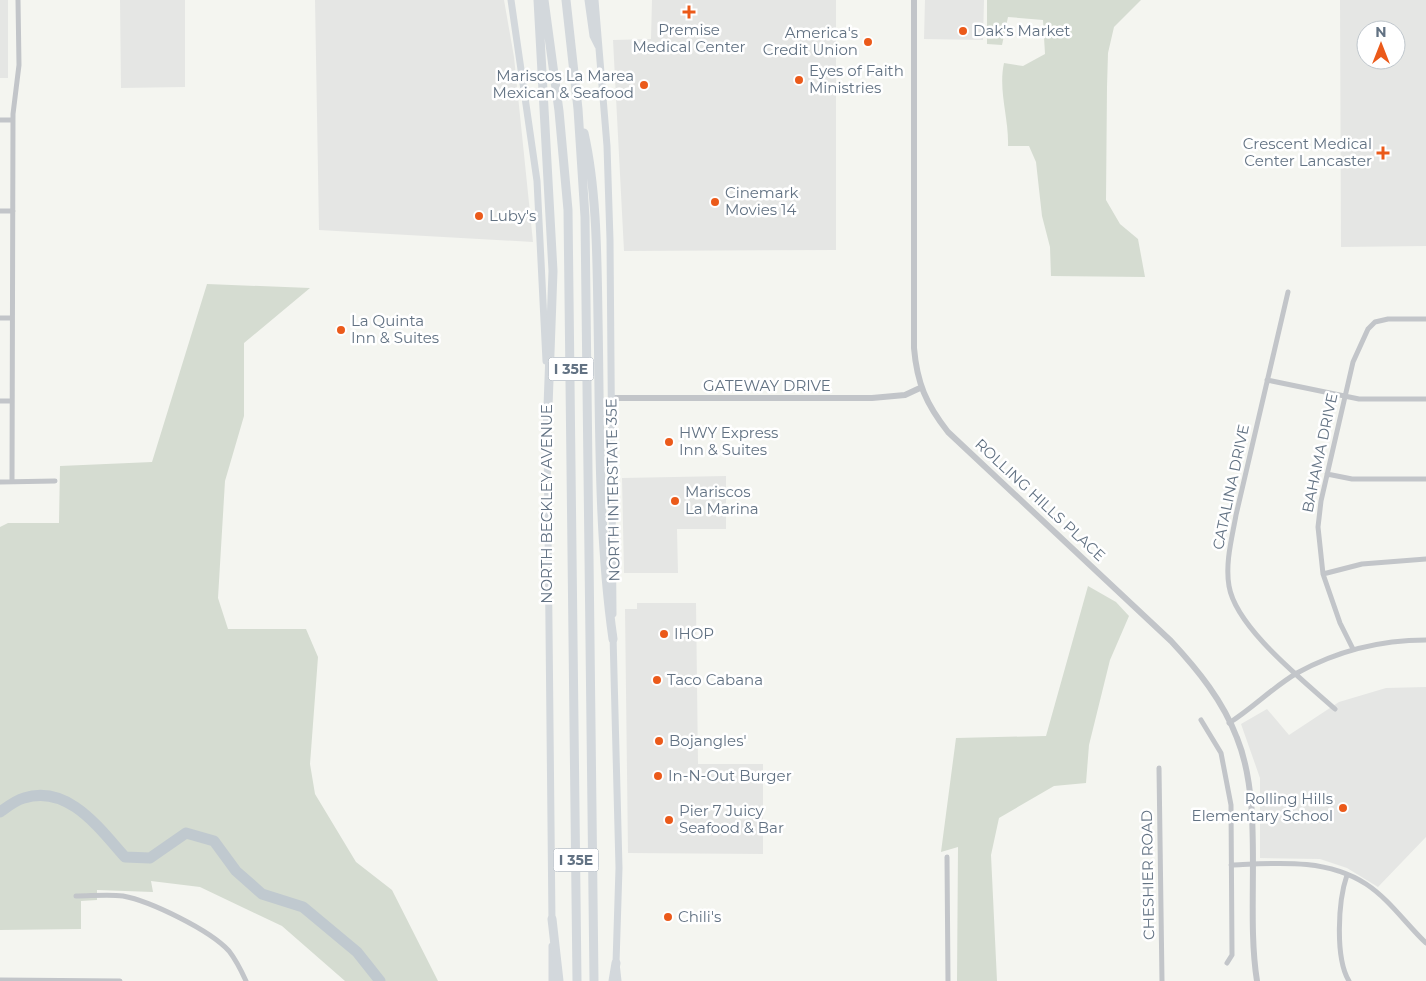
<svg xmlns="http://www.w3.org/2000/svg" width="1426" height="981" viewBox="0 0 1426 981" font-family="Montserrat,sans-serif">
<rect width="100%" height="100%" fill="#f4f5f0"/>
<!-- built -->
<path fill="#e5e6e4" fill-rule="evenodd" d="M0 0H8V78H0Z
M120 0H185V87L121 88Z
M315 0H504L514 57 533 242 319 230Z
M652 0H836V250L624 251 613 40 651 39Z
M925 0H984L983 40 924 39Z
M1340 0H1426V246L1341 247ZM1366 30H1396V60H1366Z
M726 476V529H677L678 573H624L622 478Z
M637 603H696L698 764H763V854L628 853 625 609H637Z
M1426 687V837L1378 887 1347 868 1320 859 1260 858V778L1241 724 1267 709 1289 735 1339 702 1386 688Z"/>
<!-- green -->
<path fill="#d5dcd1" d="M987 0H1141L1114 27 1108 53 1107 87 1106 200 1120 224 1138 239 1145 277 1051 276 1050 247 1042 216 1036 162 1029 146H1008C1009 118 998 91 1004 63L1023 66 1045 54 1043 20 1008 17 1002 45 987 44Z
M207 284 310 288 244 343V416L225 481 218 598 228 629H306L318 657 310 764 315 794 356 862 392 890 438 981H345L282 926 200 887 151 881 153 892 97 890V900L81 901V929L0 930V527L8 523H59L60 466 152 462Z
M1088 586 1116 602 1129 616 1110 660 1089 745 1086 783 1054 786 999 818 991 855 997 981H957L958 847 941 852 956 738 1046 736Z"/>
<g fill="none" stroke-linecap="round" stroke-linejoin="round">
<!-- river -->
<path stroke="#c0c9cf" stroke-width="11" d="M0 812C7 807 16 800 24 798 68 784 99 828 125 857L150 858 186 833 214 841 236 871 262 894 303 907 357 952 380 981"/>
<!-- minor -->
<path stroke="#c2c5c9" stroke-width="5" d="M0 120H13
M0 211H13
M1288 292 1236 515C1232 538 1225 563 1229 586 1236 628 1304 681 1335 709
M0 318H12
M1267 380 1359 399H1426
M0 401H12
M1327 474 1352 479H1426
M12 481 13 114 19 65 18 0
M0 482 55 481
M1323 574 1362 564 1426 559
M1353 649 1340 623 1323 574 1318 527 1321 501 1353 362 1368 329 1375 322 1388 319H1426
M1201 720 1221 753 1231 805 1232 955 1227 963
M1229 723C1253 708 1273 687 1297 673 1337 651 1381 640 1426 640
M1159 768 1162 981
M947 857 948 981
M1231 865C1277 863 1326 858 1366 884 1389 899 1406 924 1426 943
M1347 875C1338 901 1335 958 1349 981
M76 896C91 896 108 894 123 896 150 901 210 930 229 951 236 960 241 970 246 981
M0 980 120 981"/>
<!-- tertiary -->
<path stroke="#c2c5c9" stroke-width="6" d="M914 0V348C917 383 926 404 948 432L1171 641C1198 670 1223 701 1237 738 1265 807 1245 907 1257 981
M612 398H872L905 395 920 388"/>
<!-- secondary -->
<path stroke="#d3d8dc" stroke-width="7" d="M511 0 537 181 546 361
M588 0 593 36 598 46
M595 0 607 146 610 240 613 614
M547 429 552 923
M613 635 619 868 616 963 618 981
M552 981V946"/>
<!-- motorway -->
<path stroke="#d3d8dc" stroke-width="9" d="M538 0 553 271 547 434
M544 0 559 111 568 210 577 981
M566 0 578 109 585 217 594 981
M584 133C597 191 597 259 598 318 600 425 598 533 613 639
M552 919 559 981
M613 981 616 963"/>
</g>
<!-- markers -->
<g fill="#eb5a1a" stroke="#fff" stroke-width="2">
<path d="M686.5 4.5h5v5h5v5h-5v5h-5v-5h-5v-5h5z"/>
<circle cx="963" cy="31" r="5"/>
<circle cx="868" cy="42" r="5"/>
<circle cx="799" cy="80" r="5"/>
<circle cx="644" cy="85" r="5"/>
<path d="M1380.5 145.5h5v5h5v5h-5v5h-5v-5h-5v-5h5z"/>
<circle cx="715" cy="202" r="5"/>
<circle cx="479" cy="216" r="5"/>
<circle cx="341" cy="330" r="5"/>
<circle cx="669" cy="442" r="5"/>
<circle cx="675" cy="501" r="5"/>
<circle cx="664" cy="634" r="5"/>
<circle cx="657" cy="680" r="5"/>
<circle cx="659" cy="741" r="5"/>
<circle cx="658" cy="776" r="5"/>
<circle cx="1343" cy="808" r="5"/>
<circle cx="669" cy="820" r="5"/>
<circle cx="668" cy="917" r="5"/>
</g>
<g text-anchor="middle" stroke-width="5" stroke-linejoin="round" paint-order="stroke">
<!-- shield labels -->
<g fill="#fff" stroke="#919ca8" stroke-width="1">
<rect x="548.5" y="357.5" width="45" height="23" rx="4"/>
<rect x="553.5" y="848.5" width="45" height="23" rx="4"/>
</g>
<g font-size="14" font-weight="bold" fill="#627283">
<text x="571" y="374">I 35E</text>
<text x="576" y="865">I 35E</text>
</g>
<!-- poi labels -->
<g font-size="15" fill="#627283" stroke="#fff" text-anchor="start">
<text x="689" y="35" text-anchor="middle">Premise<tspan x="689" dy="17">Medical Center</tspan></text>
<text x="973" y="36">Dak's Market</text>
<text x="858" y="38" text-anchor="end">America's<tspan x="858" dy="17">Credit Union</tspan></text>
<text x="809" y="76">Eyes of Faith<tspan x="809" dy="17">Ministries</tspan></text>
<text x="634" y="81" text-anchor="end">Mariscos La Marea<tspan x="634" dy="17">Mexican &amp; Seafood</tspan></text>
<text x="1372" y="149" text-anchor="end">Crescent Medical<tspan x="1372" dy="17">Center Lancaster</tspan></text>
<text x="725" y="198">Cinemark<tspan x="725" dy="17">Movies 14</tspan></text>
<text x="489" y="221">Luby's</text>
<text x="351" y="326">La Quinta<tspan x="351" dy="17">Inn &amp; Suites</tspan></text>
<text x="679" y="438">HWY Express<tspan x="679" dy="17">Inn &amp; Suites</tspan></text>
<text x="685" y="497">Mariscos<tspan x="685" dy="17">La Marina</tspan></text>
<text x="674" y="639">IHOP</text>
<text x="667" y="685">Taco Cabana</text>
<text x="669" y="746">Bojangles'</text>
<text x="668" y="781">In-N-Out Burger</text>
<text x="1333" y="804" text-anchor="end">Rolling Hills<tspan x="1333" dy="17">Elementary School</tspan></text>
<text x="679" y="816">Pier 7 Juicy<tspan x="679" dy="17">Seafood &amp; Bar</tspan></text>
<text x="678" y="922">Chili's</text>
</g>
<!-- street labels -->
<g font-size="15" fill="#627283" stroke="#fff">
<text x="767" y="391">GATEWAY DRIVE</text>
<text transform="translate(1320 453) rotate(-78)" y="5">BAHAMA DRIVE</text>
<text transform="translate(1231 487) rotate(-78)" y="5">CATALINA DRIVE</text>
<text transform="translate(613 490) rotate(-91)" y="5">NORTH INTERSTATE 35E</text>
<text transform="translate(1040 500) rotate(43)" y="5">ROLLING HILLS PLACE</text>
<text transform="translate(547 504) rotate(-90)" y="5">NORTH BECKLEY AVENUE</text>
<text transform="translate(1148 875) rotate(-91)" y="5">CHESHIER ROAD</text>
</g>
</g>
<!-- north arrow -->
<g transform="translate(1381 45)"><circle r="24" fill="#ffffff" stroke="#c0c7cd"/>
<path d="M0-4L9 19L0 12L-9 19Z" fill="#eb5a1a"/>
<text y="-8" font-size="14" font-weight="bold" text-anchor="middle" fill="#627283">N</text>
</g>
</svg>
